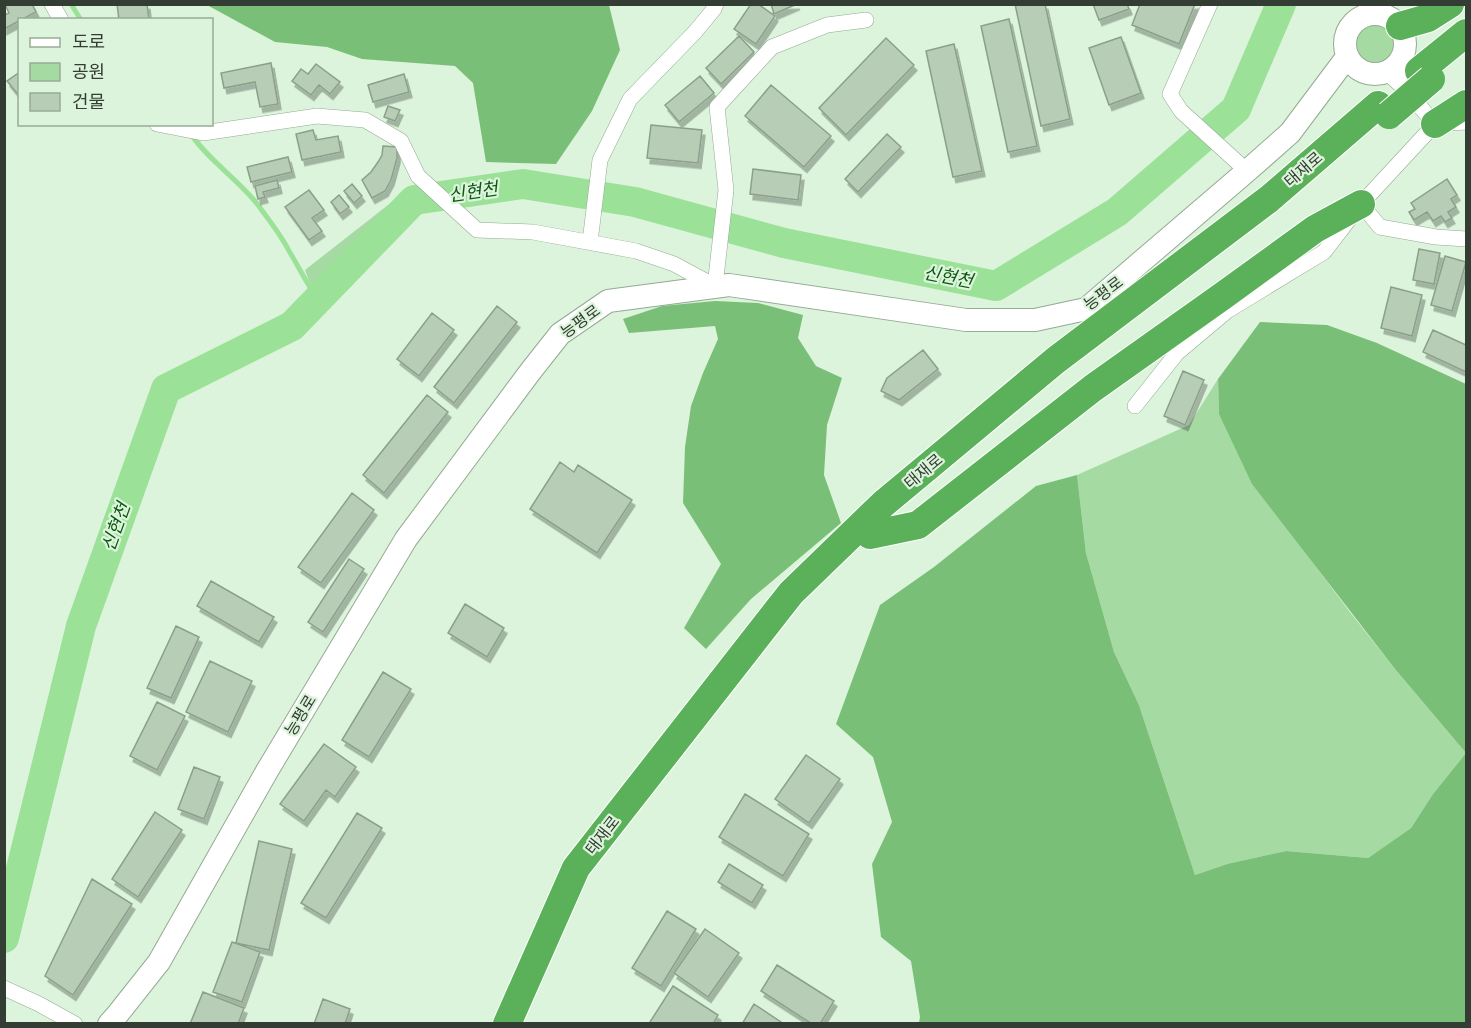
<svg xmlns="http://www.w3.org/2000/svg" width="1471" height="1028" viewBox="0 0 1471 1028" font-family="'IBM Plex Sans','Noto Sans KR',sans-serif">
<defs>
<filter id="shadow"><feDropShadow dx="3" dy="5.5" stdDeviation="0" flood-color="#0004"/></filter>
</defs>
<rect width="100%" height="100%" fill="#dcf4db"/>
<!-- green -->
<path fill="#a6daa3" d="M1353 44a22 22 0 1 1 44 0a22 22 0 1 1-44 0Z
M411 187 418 194 410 200 318 294 309 281 305 270Z
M1218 379 1219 414 1305 552 1349 611 1395 669 1466 753 1433 794 1411 828 1368 858 1286 851 1227 864 1195 875 1139 705 1114 652 1086 553 1077 475 1189 425Z"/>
<!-- forest -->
<path fill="#7abf78" d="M207 5H609L620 50 592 111 556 164 486 162 473 83 455 66 362 59 327 47 275 42Z
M715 301 758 303 803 315 798 338 816 366 842 378 827 425 824 475 841 523 751 599 706 649 684 628 721 564 683 503 685 447 691 406 703 373 718 339 715 326 629 333 623 319 662 306Z
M1260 322 1327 325 1377 343 1466 384V1023H919L920 1017 911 961 881 937 872 864 892 822 873 757 836 724 880 605 934 567 1036 486 1077 475 1086 553 1114 652 1139 705 1195 875 1227 864 1286 851 1368 858 1411 828 1433 794 1466 753 1395 669 1252 484 1219 414 1218 379Z"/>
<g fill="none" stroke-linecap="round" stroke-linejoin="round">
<!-- stream -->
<path stroke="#9be198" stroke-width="5" d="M71 4 81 20
M191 134C209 161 238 179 258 205 268 219 281 235 289 251 299 267 306 283 318 299"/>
<!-- river -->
<path stroke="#9be198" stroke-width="30" d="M4 938 81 626 166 389 292 326 414 200 523 184 635 202 784 243 996 286 1117 212 1236 109 1281 4"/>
</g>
<!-- building -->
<path fill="#b7cdb5" stroke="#8ba089" stroke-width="1.5" filter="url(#shadow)" d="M5 4H32L36 12 4 29V15L9 13Z
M117 4H147L149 20H119Z
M751 4H758L775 16 756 44 734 29Z
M771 4H797L774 14Z
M1015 4H1045L1070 119 1041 126Z
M1093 4H1127L1129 9 1099 20Z
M1140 4H1195L1179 44 1132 25Z
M1009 19 1037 146 1008 152 981 26Z
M739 36 754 52 721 84 706 68Z
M1121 37 1141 93 1109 105 1089 48Z
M886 38 914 65 846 135 819 108Z
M954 44 982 171 953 177 926 51Z
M271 63 278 104 260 107 255 82 224 88 221 73Z
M316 64 340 82 330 94 319 85 311 95 292 81 301 69 308 74Z
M20 72V97L7 81Z
M404 74 409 92 373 102 368 85Z
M700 76 714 93 679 122 665 105Z
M771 85 831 136 804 167 745 116Z
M388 106 400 110 395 121 384 117Z
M651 125 702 130 698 163 647 158Z
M313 130 316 140 338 136 341 152 302 160 296 134Z
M887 134 901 147 858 192 845 179Z
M383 146 397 147V158L391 180 385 191 372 198 362 180 371 172 378 162 382 155Z
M288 157 292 172 251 182 247 167Z
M753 169 801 175 798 200 750 194Z
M1447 179 1457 195 1451 199 1456 207 1448 212 1452 218 1445 222 1441 216 1433 221 1427 212 1414 220 1409 212 1415 209 1411 203Z
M277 180 279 188 263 192 265 197 258 199 255 186Z
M352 184 362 196 354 203 344 191Z
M309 190 324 210 312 218 322 231 309 240 285 207Z
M339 195 349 207 340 214 331 202Z
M1419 249 1440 253 1434 284 1413 280Z
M1445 256 1466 262 1452 311 1431 305Z
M1391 287 1422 295 1412 336 1381 328Z
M497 306 517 322 454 403 434 387Z
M432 313 454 330 419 376 397 359Z
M1433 330 1466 345V372L1423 352Z
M923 350 938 369 899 400 881 391 887 378Z
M1183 371 1204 380 1185 425 1164 416Z
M427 395 448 412 384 493 363 475Z
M560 462 574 472 578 465 632 500 597 553 530 509Z
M352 493 374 510 321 583 298 567Z
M349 559 364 569 323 632 308 622Z
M211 581 274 617 259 642 197 606Z
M465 604 504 628 487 657 448 633Z
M176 626 199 637 171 698 147 688Z
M210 661 252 681 228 732 186 712Z
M383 672 411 689 369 757 342 740Z
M157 702 185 716 157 770 130 756Z
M324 744 356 767 335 797 326 790 304 821 280 804Z
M806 755 840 779 809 823 775 799Z
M194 767 220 777 204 819 178 809Z
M745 794 809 834 783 876 719 837Z
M155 812 182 830 138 897 112 879Z
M357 813 382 828 326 918 301 903Z
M259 841 292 849 269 950 236 943Z
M729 864 763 885 752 903 718 882Z
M92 879 132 904 73 995 45 976Z
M667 911 696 929 661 986 632 968Z
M705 929 739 953 708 997 674 973Z
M232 942 260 952 242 1002 213 992Z
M777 965 834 1001 820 1024H812L761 991Z
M673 986 718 1015 713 1024H653L650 1022Z
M203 992 244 1008 238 1024H190Z
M323 999 350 1009 345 1024H314Z
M754 1004 784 1024H742Z"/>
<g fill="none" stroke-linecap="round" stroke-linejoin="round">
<defs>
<path id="street" d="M52 4 61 20
M1210 4 1170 94 1181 111 1247 171
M1397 64 1404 88
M1386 72 1404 88 1435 124 1466 122
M157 124 203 133 317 116 365 120 401 141 418 176 477 230 533 232 636 251 674 264 715 286 726 190 717 107 772 47 827 25 866 20
M1361 204 1380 227 1436 237 1466 239
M590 242 600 160 630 99 695 32 714 9 716 4
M1135 406 1177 353 1227 311 1324 252 1361 204 1435 124
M4 988 39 1004 75 1024"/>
<path id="secondary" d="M1345 44a30 30 0 1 1 60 0a30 30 0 1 1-60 0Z
M109 1024 117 1015 159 962 267 771 406 539 530 372 560 334 608 301 729 285 966 320H1035L1086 309 1247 171 1290 133 1347 57"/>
<path id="highway" d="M1400 26 1428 18 1450 4
M1419 71 1466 33
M1435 124 1466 104
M870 535 918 525 1093 388 1224 295 1315 229 1361 204
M507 1024 576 868 791 593 883 504 1056 360 1269 199 1378 105"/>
</defs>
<!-- street casing -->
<use href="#street" stroke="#94aa93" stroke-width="16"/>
<!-- secondary casing -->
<use href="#secondary" stroke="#94aa93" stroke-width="24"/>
<!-- highway casing -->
<use href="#highway" stroke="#fff" stroke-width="30"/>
<!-- street -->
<use href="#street" stroke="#fff" stroke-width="15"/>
<!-- secondary -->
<use href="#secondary" stroke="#fff" stroke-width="22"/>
<!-- highway -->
<use href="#highway" stroke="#5bb05a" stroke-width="28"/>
<defs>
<path id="highway-bridge" d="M1389 115 1431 79"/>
</defs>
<!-- highway-bridge casing -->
<use href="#highway-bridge" stroke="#fff" stroke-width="30" stroke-linecap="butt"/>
<!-- highway-bridge -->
<use href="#highway-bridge" stroke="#5bb05a" stroke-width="28"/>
</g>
<g text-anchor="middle" stroke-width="4.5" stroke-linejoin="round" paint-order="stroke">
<!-- street labels -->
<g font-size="16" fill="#343d33" stroke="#dcf4db">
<text transform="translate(1303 169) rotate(-41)" y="6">태재로</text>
<text transform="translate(1103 293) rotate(-37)" y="6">능평로</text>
<text transform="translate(580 321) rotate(-36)" y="6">능평로</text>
<text transform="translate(923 471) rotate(-40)" y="6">태재로</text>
<text transform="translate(300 715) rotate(-59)" y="6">능평로</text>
<text transform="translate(602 835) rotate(-52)" y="6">태재로</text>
</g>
<!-- water labels -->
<g font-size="18" font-style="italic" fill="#0e5713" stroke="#dcf4db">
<text transform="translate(473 192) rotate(-8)" y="6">신현천</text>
<text transform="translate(948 277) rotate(11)" y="6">신현천</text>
<text transform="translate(116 527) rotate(-70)" y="6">신현천</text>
</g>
</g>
<!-- border -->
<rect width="1471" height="1028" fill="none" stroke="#343d33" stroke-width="12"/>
<!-- legend -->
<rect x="18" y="18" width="195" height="108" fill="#dcf4db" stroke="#99ab98" stroke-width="1.5"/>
<rect x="30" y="38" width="30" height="9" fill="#ffffff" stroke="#99ab98" stroke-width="1.5"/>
<text x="72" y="48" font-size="18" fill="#343d33">도로</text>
<rect x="30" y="63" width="30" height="18" fill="#a6daa3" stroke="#99ab98" stroke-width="1.5"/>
<text x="72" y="78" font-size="18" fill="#343d33">공원</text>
<rect x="30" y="93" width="30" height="18" fill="#b7cdb5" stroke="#99ab98" stroke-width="1.5"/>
<text x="72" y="108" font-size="18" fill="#343d33">건물</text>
</svg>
